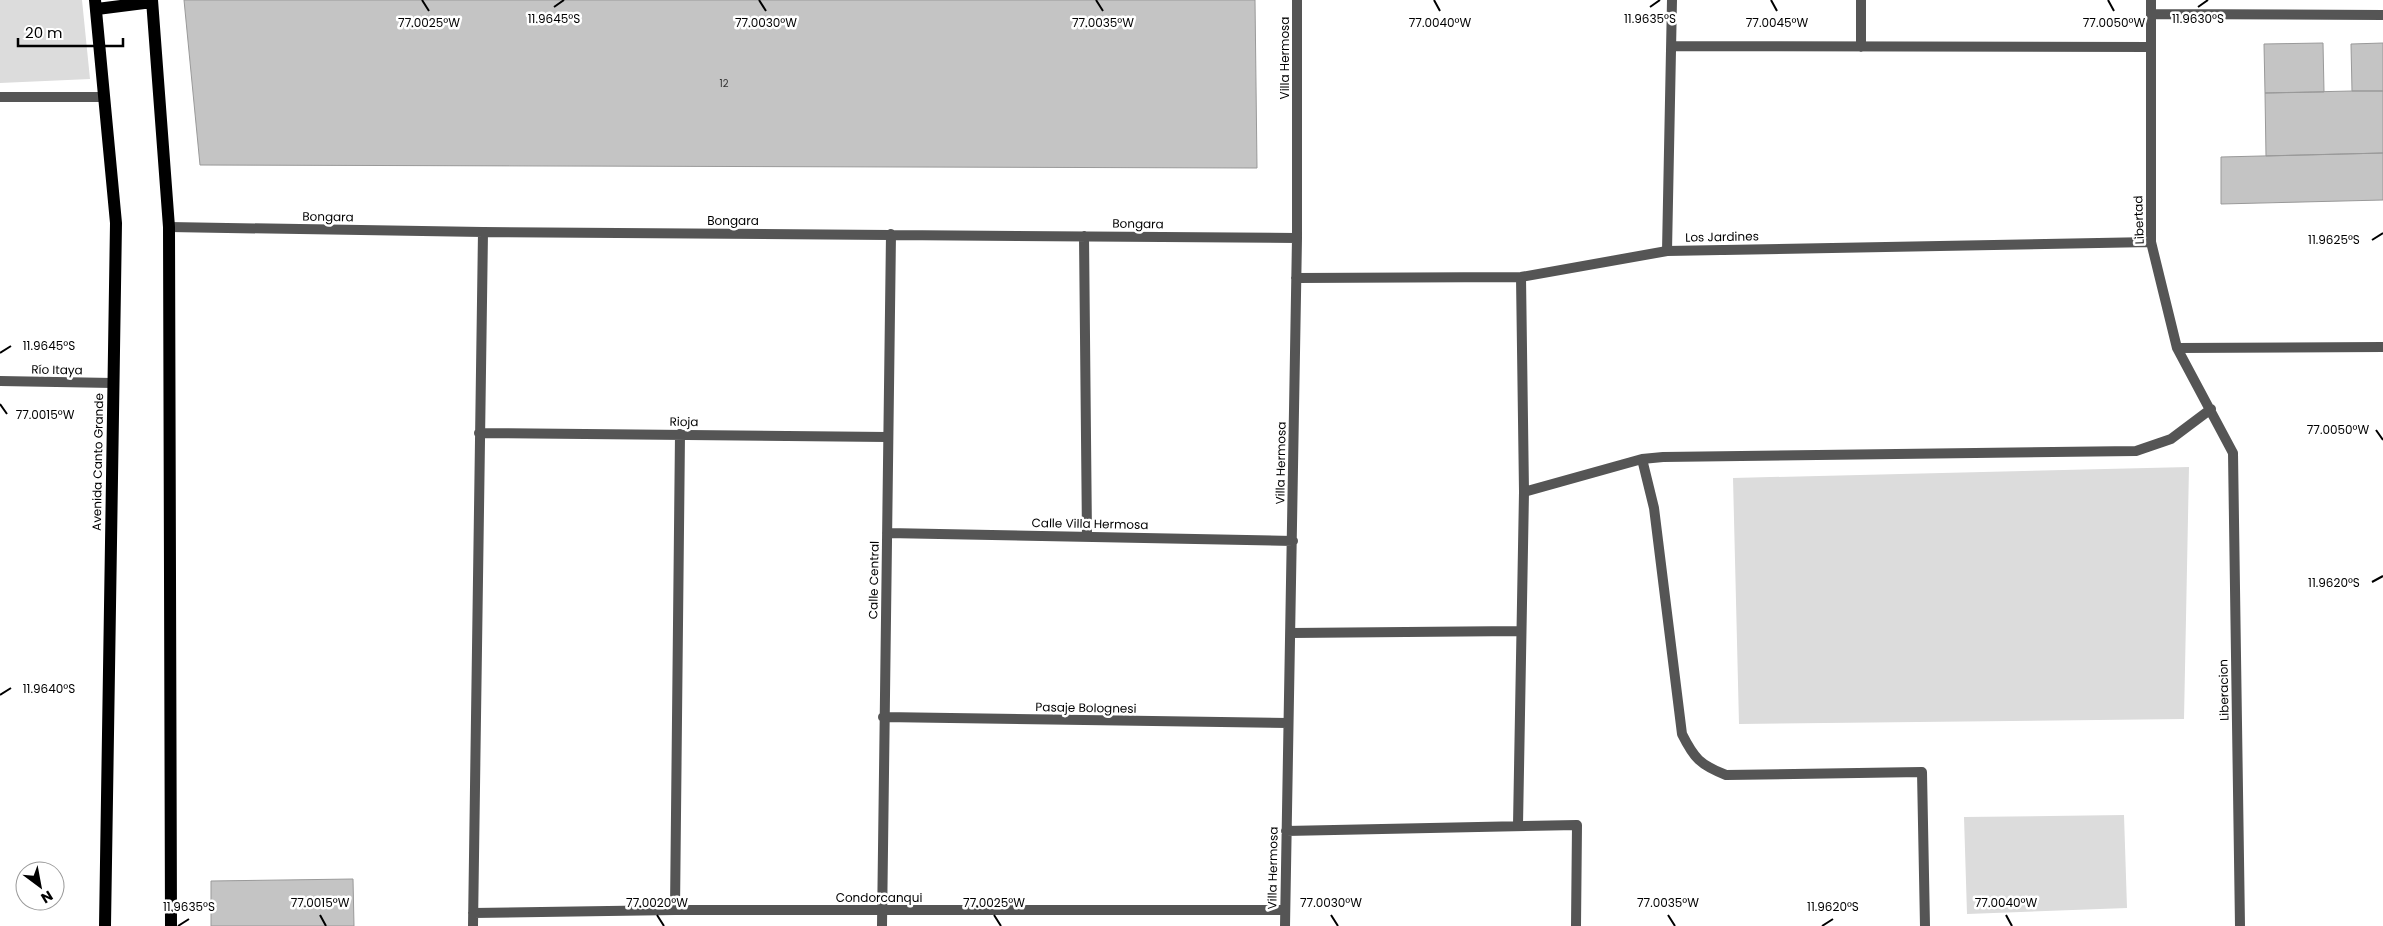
<svg xmlns="http://www.w3.org/2000/svg" width="2383" height="926" viewBox="0 0 2383 926" font-family="Poppins,sans-serif">
<rect width="100%" height="100%" fill="#fff"/>
<!-- green -->
<path fill="#dcdcdc" d="M0 0H82L90 79 0 83Z
M2189 467 2184 719 1739 724 1733 478Z
M2124 815 2127 908 1967 914 1964 817Z"/>
<!-- building -->
<path fill="#c4c4c4" stroke="#999" d="M184 0H1255L1257 168 200 165Z
M2323 43 2324 92 2265 93 2264 44Z
M2383 43V91H2352L2351 44Z
M2352 91H2383V153L2266 156 2265 93Z
M2383 153V200L2221 204V157Z
M353 879 354 926H211V881Z"/>
<g fill="none" stroke-linecap="round" stroke-linejoin="round">
<!-- street -->
<path stroke="#555" stroke-width="10" d="M2151 0V242L2177 348 2233 453 2240 926
M2152 14 2383 15
M1672 46 2151 47
M1861 47V0
M0 97H104
M169 227 483 232 1297 238
M1084 236 1087 537
M1667 251 1672 0
M1296 278 1521 277 1667 251 2151 242
M2177 348 2383 347
M0 381 113 383
M479 433 887 437
M1642 459 1654 508 1682 734C1694 758 1700 765 1726 775L1922 772 1925 926
M1524 492 1642 459 1663 457 2136 451 2171 439 2211 409
M887 533 1293 541
M1291 633 1521 631
M883 717 1288 723
M1518 825 1524 492 1521 277
M1286 831 1577 825 1576 926
M675 910 680 434
M473 913 675 910H1285
M473 926 483 232
M882 926 891 234
M1285 926 1297 238V0"/>
<!-- primary -->
<path stroke="#000" stroke-width="12" d="M95 0 116 223 105 926
M152 0 169 227 171 926
M97 9 152 2"/>
</g>
<!-- ticks -->
<path fill="none" stroke="#000" stroke-width="2" d="M422 0 429 11M759 0 766 11M1096 0 1103 11M1434 0 1440 11M1771 0 1777 11M2108 0 2114 11M554 7 564 0M1650 7 1660 0M2198 7 2208 0M2372 240 2383 233M0 353 11 346M0 404 7 414M2376 430 2383 440M2372 582 2383 576M0 695 11 688M320 915 326 926M657 915 664 926M994 915 1001 926M1331 915 1338 926M1668 915 1675 926M2006 915 2012 926M178 926 189 919M1822 926 1833 919"/>
<g text-anchor="middle" stroke-width="5" stroke-linejoin="round" paint-order="stroke">
<!-- number labels -->
<g font-size="10" fill="#313131">
<text x="724" y="87">12</text>
</g>
<!-- street labels -->
<g font-size="12" fill="#000" stroke="#fff">
<text transform="translate(1285 58) rotate(-90)" y="4">Villa Hermosa</text>
<text transform="translate(328 217) rotate(1)" y="4">Bongara</text>
<text transform="translate(2139 220) rotate(-92)" y="4">Libertad</text>
<text x="733" y="225">Bongara</text>
<text transform="translate(1138 224) rotate(1)" y="4">Bongara</text>
<text transform="translate(1722 237) rotate(-1)" y="4">Los Jardines</text>
<text transform="translate(57 370) rotate(1)" y="4">Río Itaya</text>
<text transform="translate(684 422) rotate(1)" y="4">Rioja</text>
<text transform="translate(98 462) rotate(-89)" y="4">Avenida Canto Grande</text>
<text transform="translate(1281 463) rotate(-89)" y="4">Villa Hermosa</text>
<text transform="translate(1090 524) rotate(1)" y="4">Calle Villa Hermosa</text>
<text transform="translate(874 580) rotate(-89)" y="4">Calle Central</text>
<text transform="translate(2224 690) rotate(-91)" y="4">Liberacion</text>
<text transform="translate(1086 708) rotate(1)" y="4">Pasaje Bolognesi</text>
<text transform="translate(1273 868) rotate(-89)" y="4">Villa Hermosa</text>
<text x="879" y="902">Condorcanqui</text>
</g>
</g>
<g font-size="12" text-anchor="middle" fill="#000" stroke="#fff" stroke-width="5" stroke-linejoin="round" paint-order="stroke">
<text x="1650" y="23">11.9635°S</text>
<text x="2198" y="23">11.9630°S</text>
<text x="554" y="23">11.9645°S</text>
<text x="429" y="27">77.0025°W</text>
<text x="766" y="27">77.0030°W</text>
<text x="1103" y="27">77.0035°W</text>
<text x="1440" y="27">77.0040°W</text>
<text x="1777" y="27">77.0045°W</text>
<text x="2114" y="27">77.0050°W</text>
<text x="2334" y="244">11.9625°S</text>
<text x="49" y="350">11.9645°S</text>
<text x="45" y="419">77.0015°W</text>
<text x="2338" y="434">77.0050°W</text>
<text x="2334" y="587">11.9620°S</text>
<text x="49" y="693">11.9640°S</text>
<text x="320" y="907">77.0015°W</text>
<text x="657" y="907">77.0020°W</text>
<text x="994" y="907">77.0025°W</text>
<text x="1331" y="907">77.0030°W</text>
<text x="1668" y="907">77.0035°W</text>
<text x="2006" y="907">77.0040°W</text>
<text x="189" y="911">11.9635°S</text>
<text x="1833" y="911">11.9620°S</text>
</g>
<!-- north arrow -->
<g transform="translate(40 886) rotate(148)"><circle r="24" fill="#ffffff" stroke="#999999"/>
<path d="M0-4L9 19L0 12L-9 19Z" fill="#000000"/>
<text y="-8" font-size="14" font-weight="bold" text-anchor="middle" fill="#000000">N</text>
</g>
<!-- scale -->
<path d="M18 38v8h105v-8" fill="none" stroke="#000000" stroke-width="2.5"/>
<text x="25" y="38" font-size="15" fill="#000000" stroke="#ffffff" stroke-width="4" paint-order="stroke">20 m</text>
</svg>
